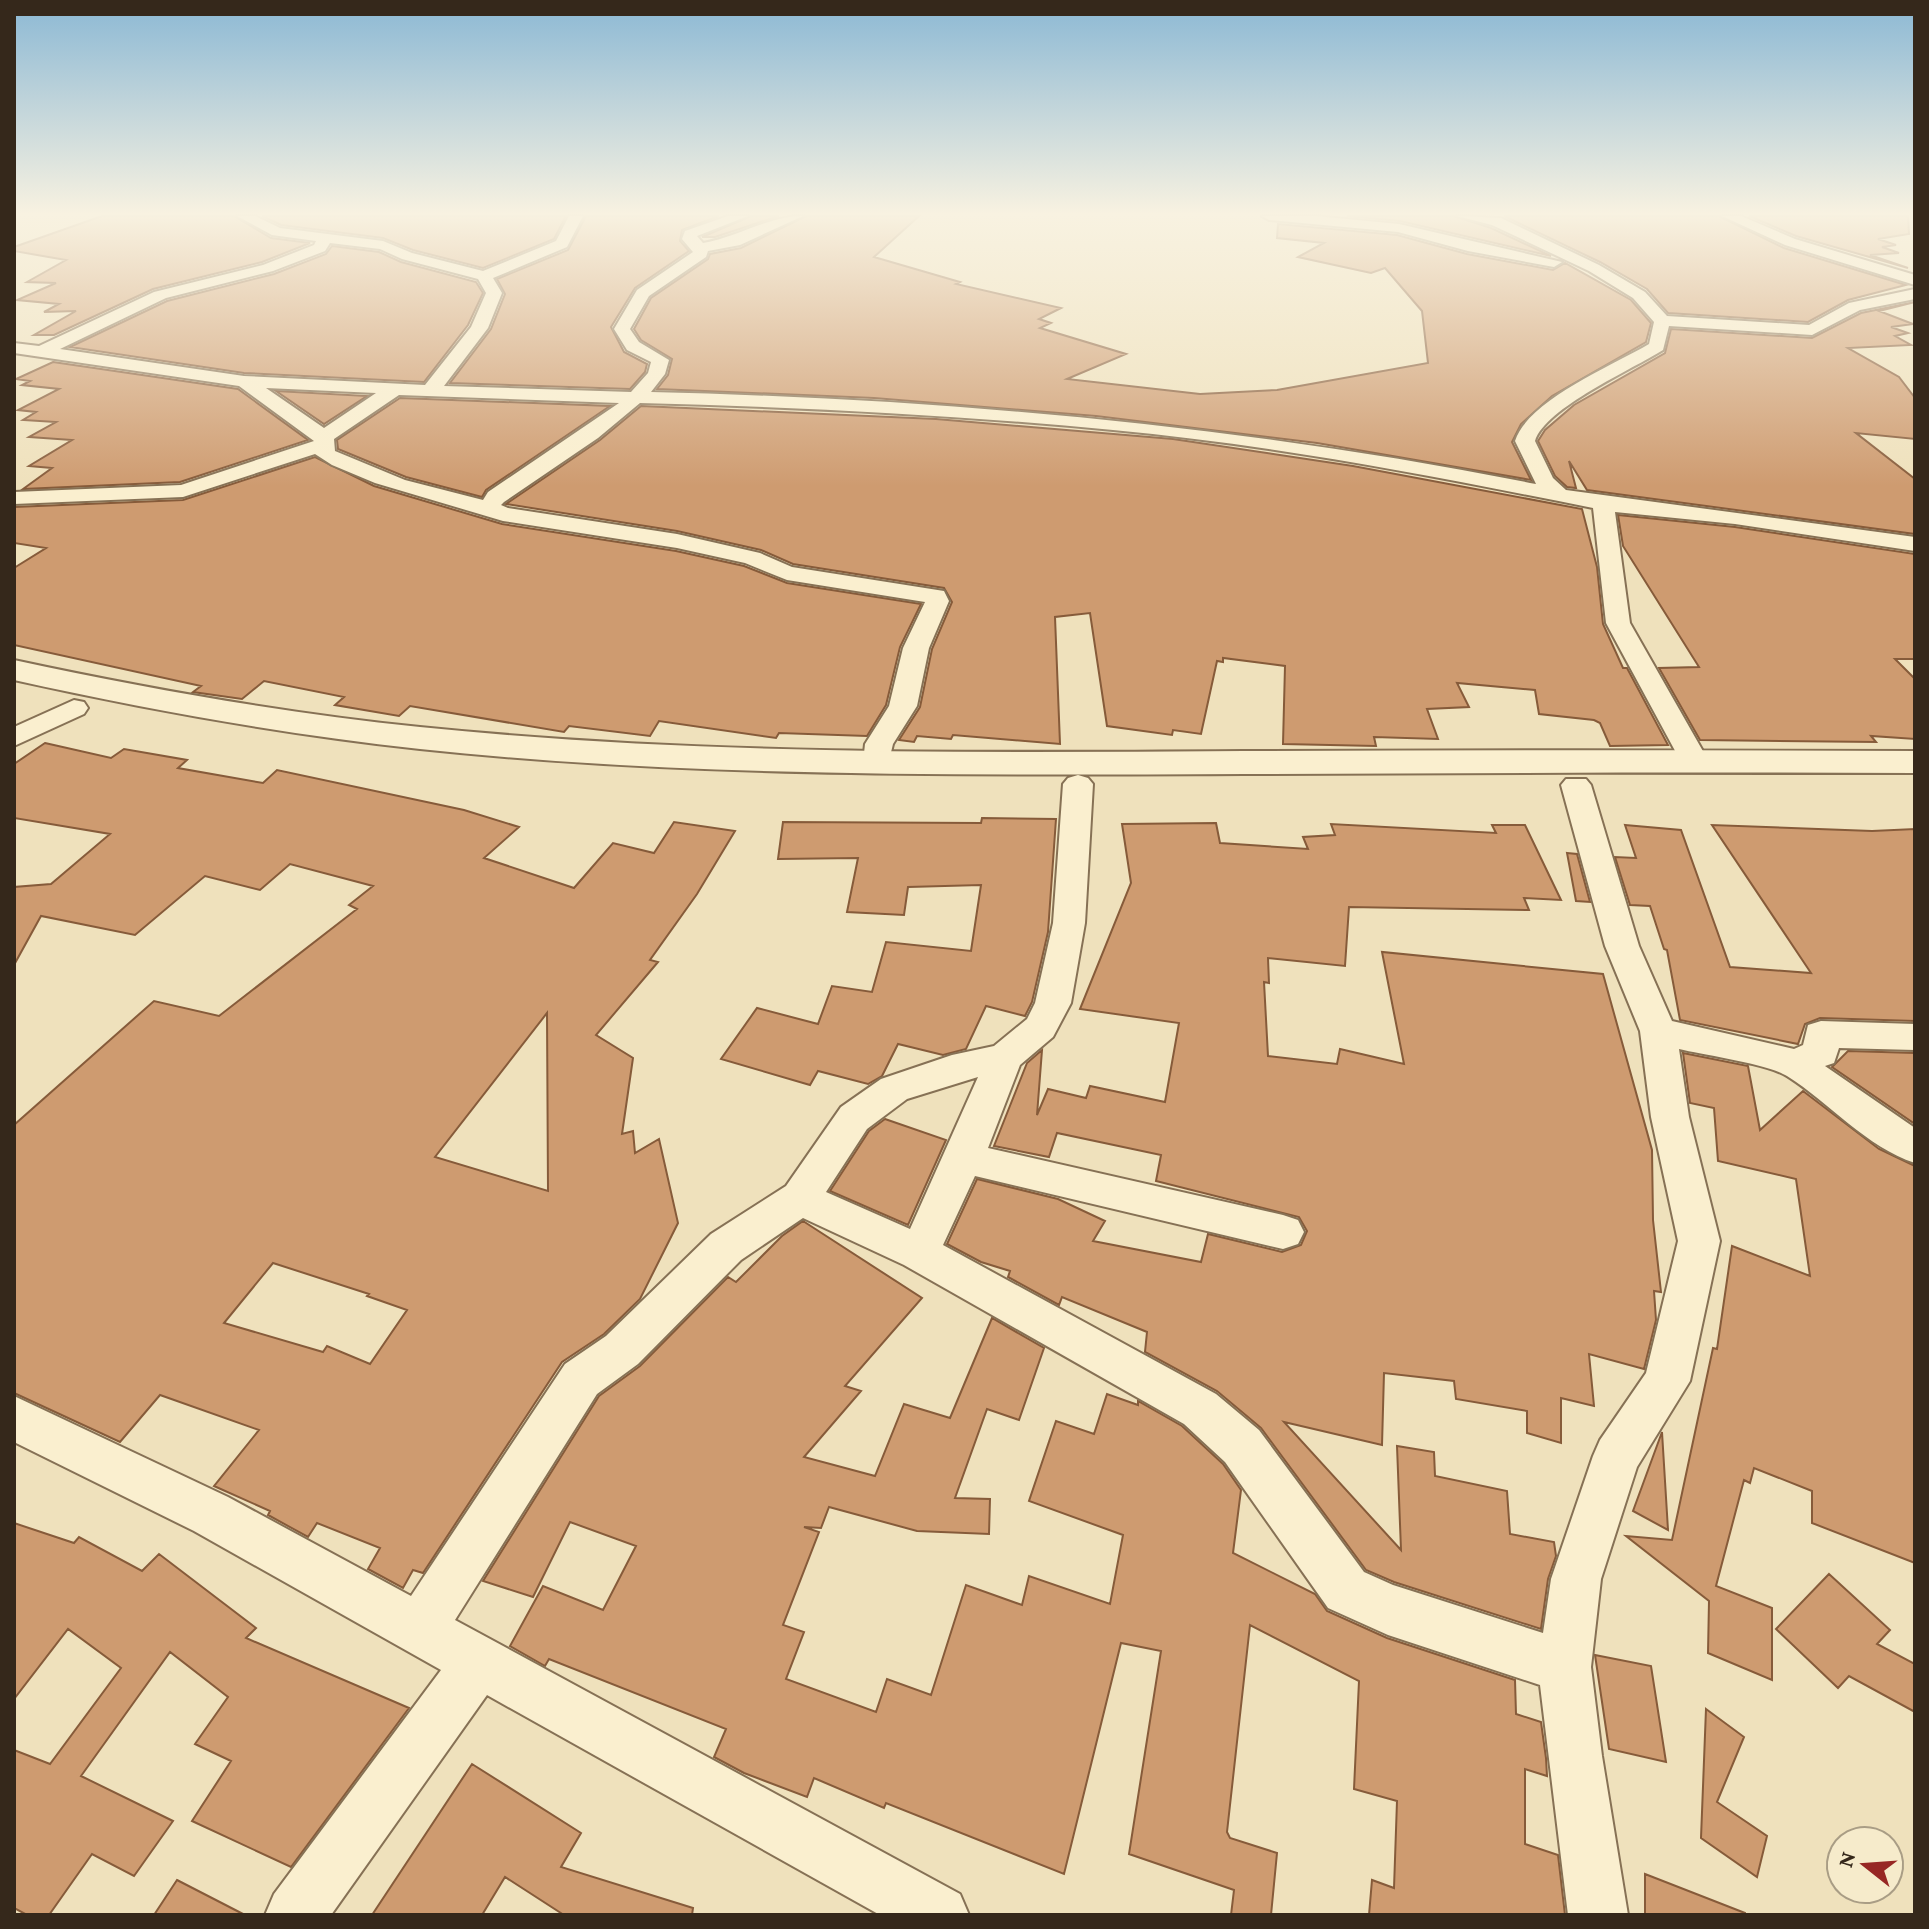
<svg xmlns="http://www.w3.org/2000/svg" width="1929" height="1929" viewBox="0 0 1929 1929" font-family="'Crimson Pro',serif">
<rect width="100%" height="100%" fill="#efe1bc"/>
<!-- building -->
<path fill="#ce9b70" stroke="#865b3a" stroke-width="2" fill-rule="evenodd" d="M102 216H234L271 238 310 243 262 262 153 289 54 335H34L76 311 44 312 59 304 17 300 56 283 27 282 66 260 14 251V247Z
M262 216H566L554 239 483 268 413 250 383 238 281 225Z
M586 216H719L682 230 680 241 689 251 635 288 611 327 624 352 647 364 645 372 630 389 450 383 491 329 505 294 497 279 568 250Z
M751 216H779L715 237H702Z
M806 216H919L874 257 960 282 956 284 1061 308 1039 319 1051 323 1040 328 1126 354 1067 379 1200 394 1277 390 1428 363 1422 311 1385 268 1371 273 1298 257 1324 243 1277 238 1278 224 1397 235 1467 254 1553 270 1565 263 1631 300 1651 323 1646 342 1552 396 1521 424 1512 442 1531 480 1317 443 1096 416 874 398 657 389 668 375 672 359 641 340 634 329 651 298 708 259 710 254 741 248Z
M1347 216H1454L1491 228 1551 256 1400 221Z
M1504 216H1719L1784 248 1906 285 1848 300 1808 322 1668 313 1647 289 1600 262Z
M1749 216H1908L1909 234 1878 239 1896 245 1882 247 1899 253 1870 255 1908 268 1796 236Z
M332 246 379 252 401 262 476 282 483 293 468 325 424 382 244 373 70 347 167 301 274 274 326 254Z
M1915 302 1879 311 1913 324 1891 327 1908 333 1895 336 1911 345 1848 348 1899 377 1915 398V439L1856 433 1915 479V534L1587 490 1569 461 1576 488 1567 487 1555 476 1538 441 1545 430 1574 405 1665 353 1671 329 1812 338 1861 313Z
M53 362 238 389 308 440 180 482 23 489 52 468 29 466 72 440 29 437 56 422 23 420 36 412 18 410 59 389 22 385 30 381 16 379Z
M276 391 367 396 324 424Z
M400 398 610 406 486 490 482 497 406 477 338 449 337 440Z
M641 406 936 419 1173 439 1353 466 1582 509 1597 567 1603 624 1623 668H1627L1668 745 1610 746 1600 723 1594 720 1539 714 1535 690 1457 683 1469 707 1427 709 1438 739 1374 737 1376 746 1283 744 1285 666 1223 658V662L1217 661 1201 734 1173 730 1172 735 1107 726 1090 613 1055 617 1060 744 953 735 951 739 917 736 914 742 899 740 920 707 932 649 952 602 944 588 793 564 761 550 677 531 506 504 600 440Z
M315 457 374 486 502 524 676 551 744 566 787 583 921 604 900 647 886 705 867 736 779 733 776 738 659 721 650 736 569 726 564 732 410 706 399 716 335 705 344 697 264 681 242 699 193 692 201 686 14 645V568L46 548 14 543V507L183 500Z
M1618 515 1735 527 1915 554V659H1895L1915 679V739L1871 736 1876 742 1700 740 1659 668 1699 667 1623 546Z
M45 743 111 758 124 749 187 760 178 768 263 783 277 770 464 810 519 827 484 858 574 888 613 843 654 853 674 822 735 831 697 894 650 960 658 962 596 1035 633 1058 622 1134 633 1131 635 1153 659 1139 678 1223 640 1299 604 1334 562 1362 423 1573 413 1570 403 1588 368 1569 380 1548 317 1523 308 1537 268 1515 270 1511 214 1486 259 1430 160 1395 120 1442 14 1393V1125L154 1001 219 1016 357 909 349 905 373 886 290 864 260 890 205 876 135 935 41 916 14 965V887L51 884 110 834 14 818V764ZM547 1013 548 1191 435 1157ZM273 1263 369 1294 367 1296 407 1310 370 1364 327 1346 323 1352 224 1323Z
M982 818 1056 819 1048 932 1032 1002 1025 1016 986 1006 966 1049 943 1055 898 1044 882 1076 868 1084 818 1071 810 1085 721 1059 757 1008 818 1024 832 986 872 992 886 942 971 951 981 885 908 887 904 915 847 912 858 858 778 859 783 822 981 823Z
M1216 823 1220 843 1308 849 1303 837 1335 835 1331 824 1496 833 1492 825H1525L1561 900 1524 898 1529 910 1349 907 1345 966 1268 958 1269 983 1264 982 1268 1056 1337 1064 1340 1049 1404 1064 1382 952 1603 974 1652 1150 1653 1220 1661 1292 1654 1291 1656 1320 1644 1369 1589 1354 1594 1406 1561 1398V1443L1527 1433V1411L1456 1399 1454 1381 1384 1373 1382 1445 1284 1422 1401 1550 1397 1446 1434 1452 1435 1476 1507 1491 1510 1534 1554 1542 1556 1556 1548 1579 1541 1629 1394 1582 1366 1570 1261 1428 1217 1391 1145 1352 1147 1332 1062 1297 1059 1305 1008 1277 1010 1271 981 1262 947 1244 977 1179 1058 1199 1105 1221 1093 1241 1201 1262 1208 1234 1282 1252 1301 1245 1307 1231 1299 1217 1156 1181 1161 1155 1057 1133 1049 1157 994 1146 1027 1063 1042 1050 1037 1115 1048 1089 1086 1098 1090 1086 1165 1102 1179 1023 1080 1009 1131 883 1122 824Z
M1625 825 1681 830 1730 967 1811 973 1712 825 1872 831 1915 829V1021L1820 1018 1805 1024 1798 1044 1680 1020 1667 950 1664 949 1650 906 1630 905 1615 857 1636 858Z
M1567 853 1577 854 1590 902 1576 901Z
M1848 1051 1915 1053V1124L1832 1067Z
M1683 1053 1748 1066 1760 1130 1803 1091 1879 1149 1915 1166V1563L1812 1523V1491L1754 1468 1750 1483 1744 1480 1716 1586 1772 1608V1680L1708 1653 1709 1601 1626 1536 1672 1540 1713 1348 1717 1349 1732 1246 1810 1276 1796 1179 1718 1161 1714 1108 1690 1103Z
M885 1119 946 1140 908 1225 830 1191 869 1131Z
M803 1221 922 1298 845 1386 861 1391 804 1457 875 1476 904 1404 950 1418 992 1318 1044 1348 1019 1420 987 1409 955 1498 990 1499 989 1534 917 1531 829 1507 821 1528 804 1527 819 1532 783 1625 804 1632 786 1679 876 1712 887 1679 931 1695 966 1585 1022 1605 1029 1576 1110 1604 1123 1535 1029 1501 1056 1421 1094 1434 1107 1394 1138 1405V1401L1182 1426 1223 1464 1241 1490 1233 1553 1315 1594 1327 1611 1387 1638 1515 1680 1516 1714 1541 1722 1546 1758 1547 1776 1525 1769V1844L1558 1855 1565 1915H1369L1372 1880 1394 1888 1397 1801 1354 1789 1359 1681 1250 1625 1227 1832 1230 1838 1277 1853 1271 1915H1231L1234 1890 1129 1854 1161 1651 1121 1643 1064 1874 886 1803 884 1808 814 1778 807 1797 744 1773 714 1757 726 1729 549 1659 545 1666 510 1646 543 1586 603 1610 636 1546 570 1522 533 1597 483 1581 599 1396 640 1366 728 1277 736 1282 782 1236Z
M1662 1432 1668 1530 1633 1511Z
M14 1523 74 1543 79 1537 142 1571 159 1554 256 1628 246 1638 409 1708 291 1867 192 1821 231 1761 195 1744 228 1697 170 1652 81 1776 173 1821 134 1876 92 1854 49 1915H27L14 1908V1750L50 1764 121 1668 68 1629 14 1699Z
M1829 1574 1890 1630 1877 1644 1915 1664V1712L1849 1676 1838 1688 1776 1629Z
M1595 1655 1651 1666 1666 1762 1609 1749Z
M1706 1709 1744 1737 1717 1802 1767 1836 1757 1877 1701 1838Z
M472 1764 581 1833 561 1867 693 1908 692 1915H564L505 1877 482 1915H372Z
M1645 1874 1745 1913V1915H1645Z
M177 1880 245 1915H154Z"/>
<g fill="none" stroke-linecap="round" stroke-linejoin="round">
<defs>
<path id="minor" d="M237 216H255L280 228 383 241 412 253 483 271 556 241 569 216H583L567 247 493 278 502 293 488 328 444 386 631 392 648 373 651 362 627 350 614 329 637 290 693 252 682 239 685 231 728 216H748L697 236 703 243C737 237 769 216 803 216L740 245 708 251 706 257 649 296 630 329 639 342 669 360 665 374 651 392C948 399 1244 426 1536 484L1515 441C1528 400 1612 366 1649 344L1654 322 1633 298 1589 271 1492 225 1457 216 1501 218 1599 265 1645 292 1667 316 1809 325 1849 303 1915 289V299L1860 310 1812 335 1669 326 1663 350C1633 369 1545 408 1535 441L1553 478 1566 490 1915 537V551L1735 524 1615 512 1630 623 1708 760 1704 766H1684L1680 760 1606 623 1593 508C1434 476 1274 445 1113 430 957 415 798 407 640 403L598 438 504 502 501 505 508 508 677 534 760 553 792 567 944 591 949 601 929 648 917 706 893 744 887 769H867L863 763 865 744 889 706 903 648 925 602 787 580 745 563 677 548 503 521 375 483 332 465 315 454 183 497 14 504V492L181 485 314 441 239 386 14 353V343L39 346 154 292 263 265 314 245 316 241 272 235ZM330 243 380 249 402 259 478 279 486 293 471 327 425 385 244 376 60 349 166 298 273 271 325 251ZM266 388 376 393 324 428ZM399 395 619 403 488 492 483 500 405 480 335 451 334 439Z
M1262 216H1315L1399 224 1562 262 1554 267 1468 251 1398 232 1269 220Z
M1722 216H1741L1795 239 1915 275V285L1785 245Z
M74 700 84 702 88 708 84 714 14 746V727Z
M1078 775 1088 778 1093 784 1085 923 1071 1003 1053 1037 1020 1065 988 1148 1283 1215 1298 1220 1304 1232 1298 1244 1283 1249 975 1176 943 1245 1216 1394 1259 1430 1364 1572 1393 1585 1543 1633 1551 1579 1593 1456 1600 1440 1646 1373 1678 1241 1651 1117 1640 1031 1605 946 1561 785 1566 779H1586L1591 785 1639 946 1672 1021 1794 1049 1803 1045 1808 1025 1821 1021 1915 1024V1050L1839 1048 1834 1063 1825 1066 1915 1128V1163C1866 1147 1830 1103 1787 1076 1768 1064 1704 1055 1679 1049L1689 1117 1720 1241 1690 1381 1637 1467 1601 1579 1591 1667 1602 1756 1628 1915H1568L1540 1685 1388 1635 1328 1608 1225 1462 1184 1424 904 1265 803 1218 741 1260 638 1364 597 1394 455 1620 960 1894 969 1915H880L487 1695 331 1915H265L274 1894 441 1670 194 1531 14 1442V1396L228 1497 411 1596 565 1364 606 1336 711 1234 786 1186 841 1107 881 1079 952 1055 994 1046 1027 1019 1035 1003 1053 923 1063 784 1068 778ZM978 1077 910 1229 826 1192 867 1129 907 1099Z"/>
<path id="tertiary" d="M14 660C149 689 283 713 420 727 694 755 970 753 1244 751 1468 750 1691 750 1915 751V773C1691 772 1468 773 1244 774 970 775 693 778 420 749 283 734 149 710 14 680Z"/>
</defs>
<!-- minor casing -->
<use href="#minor" stroke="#867155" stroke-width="4"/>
<!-- tertiary casing -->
<use href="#tertiary" stroke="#867155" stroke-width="4"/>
<!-- minor -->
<use href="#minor" fill="#faefcf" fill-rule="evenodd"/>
<!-- tertiary -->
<use href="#tertiary" fill="#faefcf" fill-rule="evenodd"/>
</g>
<!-- sky -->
<linearGradient id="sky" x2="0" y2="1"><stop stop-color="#8bb8d4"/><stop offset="0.44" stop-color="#f8f2e1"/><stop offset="1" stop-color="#f8f2e1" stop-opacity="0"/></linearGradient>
<rect width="1929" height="486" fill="url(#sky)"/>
<!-- border -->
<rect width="1929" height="1929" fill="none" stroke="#35281b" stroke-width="32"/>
<!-- north arrow -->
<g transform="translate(1865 1865) rotate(287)"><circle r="38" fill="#f6ebcb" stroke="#a99d85" stroke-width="2"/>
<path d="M0-6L14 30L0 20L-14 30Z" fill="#972724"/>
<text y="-12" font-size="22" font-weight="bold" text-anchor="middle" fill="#35281b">N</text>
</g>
</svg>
